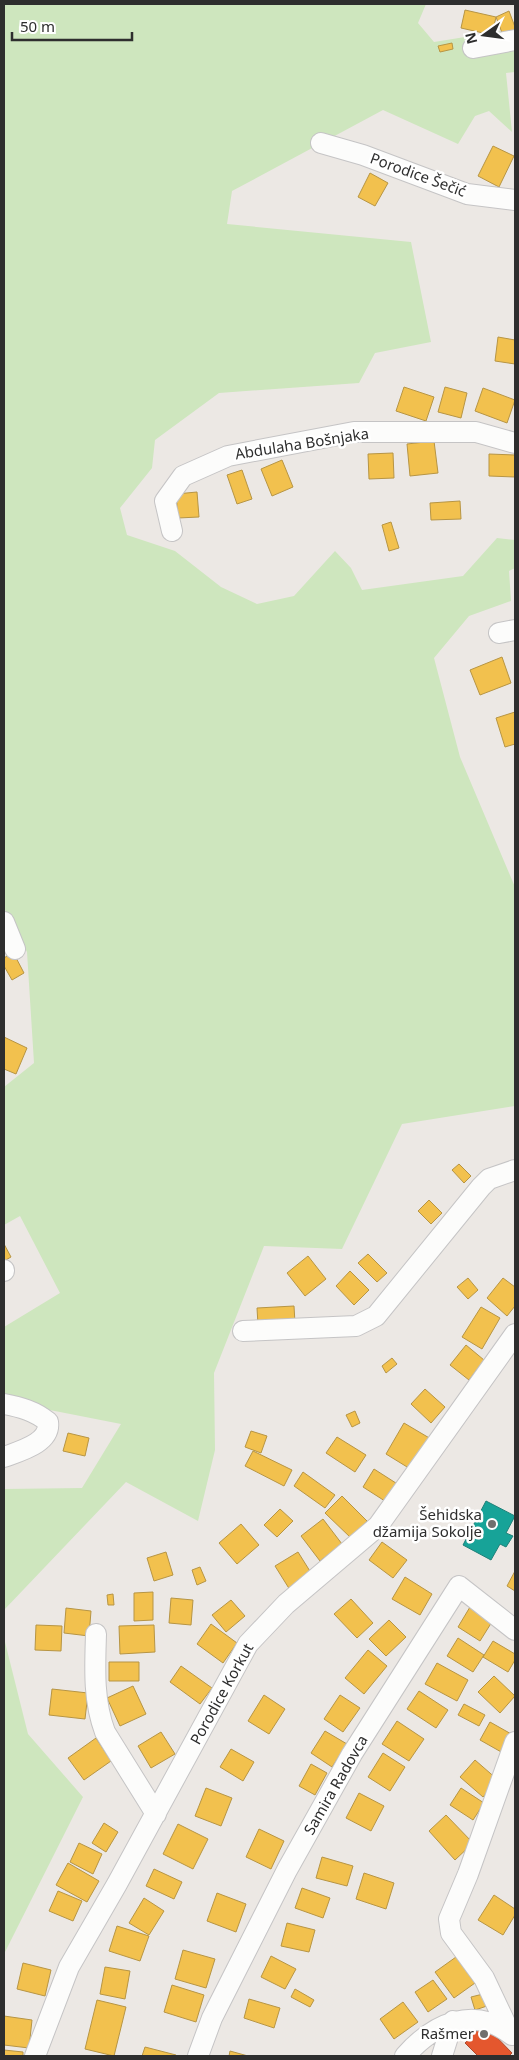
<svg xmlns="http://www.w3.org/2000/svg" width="519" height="2060" viewBox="0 0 519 2060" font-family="'Noto Sans',sans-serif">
<rect width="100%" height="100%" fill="#ece8e4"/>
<!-- green -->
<path fill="#cee6be" d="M4 4H426L418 23 434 42 515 29V72L506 73 512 132 489 111 475 116 458 144 383 110 232 191 227 224 411 242 431 342 375 353 359 383 219 393 155 440 152 468 120 508 127 535 175 551 221 587 257 604 294 596 335 551 351 568 362 590 463 576 497 538 515 540V568L509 571 511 601 469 616 434 658 460 757 515 887V1106L402 1124 342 1249 264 1246 214 1373 215 1450 198 1521 126 1482 4 1610V1489L82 1488 121 1424 4 1401V1327L60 1293 20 1216 4 1225V1087L34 1063 27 952 4 908Z
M4 1638 28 1734 83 1797 4 1954Z"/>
<!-- homes -->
<path fill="#f2c14e" stroke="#b79544" d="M465 10 496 17 492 35 461 28Z
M509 11 515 27V34L504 38 496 17Z
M452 43 453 49 440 52 438 46Z
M493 146 514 156 499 187 478 176Z
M370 173 388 183 375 206 358 197Z
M498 337 515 340V364L495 361Z
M404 387 434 397 426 421 396 411Z
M445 387 467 393 461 418 438 412Z
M483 388 515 400 507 423 475 411Z
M434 441 438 473 410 476 407 444Z
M393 453 394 478 369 479 368 454Z
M489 454 515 455V477L489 476Z
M282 460 293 487 272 496 261 469Z
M242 470 252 499 237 504 227 475Z
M197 492 199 517 178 518 176 494Z
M460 501 461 519 431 520 430 503Z
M391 522 399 548 389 551 382 525Z
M502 657 511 683 480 695 470 670Z
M515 712V744L505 747 496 718Z
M13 952 24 973 12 980 4 966V958Z
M4 1037 27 1048 16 1074 4 1069Z
M459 1164 471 1176 464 1183 452 1170Z
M429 1200 442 1213 431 1224 418 1211Z
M4 1244 11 1257 4 1261Z
M368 1254 387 1273 377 1282 358 1263Z
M308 1256 326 1279 305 1296 287 1273Z
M350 1271 369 1290 354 1305 336 1286Z
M468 1278 478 1290 468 1299 457 1287Z
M503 1278 515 1287V1306L507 1316 487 1298Z
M294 1306 295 1323 258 1325 257 1308Z
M481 1307 500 1318 482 1349 462 1337Z
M466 1345 484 1360 469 1380 450 1365Z
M392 1358 397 1364 386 1373 382 1366Z
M425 1389 445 1407 431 1423 411 1404Z
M355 1411 360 1423 352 1427 346 1415Z
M404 1423 431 1439 412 1470 386 1454Z
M251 1431 267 1436 261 1453 245 1447Z
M68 1433 89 1438 85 1456 63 1451Z
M337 1437 366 1455 355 1472 326 1453Z
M253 1451 292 1470 284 1486 245 1466Z
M374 1469 399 1485 388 1503 363 1487Z
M303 1472 335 1495 325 1508 294 1486Z
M342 1496 367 1521 351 1538 325 1513Z
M280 1509 293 1521 277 1537 264 1525Z
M323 1519 342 1544 320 1561 301 1536Z
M241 1524 259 1545 237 1564 219 1543Z
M382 1542 407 1560 393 1578 369 1560Z
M166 1552 173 1575 154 1581 147 1558Z
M298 1552 313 1576 290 1590 275 1566Z
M200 1567 206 1581 197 1585 192 1570Z
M515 1571V1591L507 1586Z
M405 1577 432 1594 420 1615 392 1599Z
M153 1592V1620L134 1621V1593Z
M113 1594 114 1605H108L107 1595Z
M171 1598 193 1600 191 1625 169 1623Z
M351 1599 373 1623 357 1638 334 1614Z
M231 1600 245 1616 226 1632 212 1615Z
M473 1602 495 1617 480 1641 458 1627Z
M66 1608 91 1611 89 1636 64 1633Z
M389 1620 406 1637 386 1656 369 1639Z
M211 1624 237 1643 223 1663 197 1644Z
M36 1625 62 1626 61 1651 35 1650Z
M154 1625 155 1652 120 1654 119 1626Z
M458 1638 484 1655 473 1672 447 1656Z
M493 1641 515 1654V1660L508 1672 483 1657Z
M368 1650 387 1666 364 1694 345 1678Z
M109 1662H139V1681H109Z
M437 1663 468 1680 457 1701 425 1684Z
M181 1666 212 1688 200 1704 170 1682Z
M494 1676 515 1696 500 1713 478 1692Z
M133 1686 146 1714 120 1726 107 1698Z
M52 1689 88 1693 85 1719 49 1715Z
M419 1691 448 1710 436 1728 407 1709Z
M264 1695 285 1709 269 1734 248 1721Z
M340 1695 360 1708 343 1732 324 1719Z
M464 1704 485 1715 479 1726 458 1715Z
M397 1721 424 1739 409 1761 382 1744Z
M490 1722 513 1735 503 1753 480 1740Z
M325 1731 347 1744 332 1767 311 1753Z
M161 1732 175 1754 151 1768 138 1746Z
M96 1738 111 1761 84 1780 68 1758Z
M231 1749 254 1762 243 1781 220 1767Z
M383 1753 405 1767 390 1791 368 1777Z
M475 1760 498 1780 483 1797 460 1777Z
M311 1764 327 1773 315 1795 299 1786Z
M206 1788 232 1798 221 1826 195 1816Z
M461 1788 484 1803 473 1820 450 1805Z
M359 1793 384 1806 371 1831 346 1818Z
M446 1815 473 1843 455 1860 429 1831Z
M104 1823 118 1832 106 1852 92 1843Z
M178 1824 208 1839 193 1869 163 1854Z
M259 1829 284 1841 271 1869 246 1857Z
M79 1843 102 1854 93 1874 70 1862Z
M322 1857 353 1866 347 1886 316 1878Z
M68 1863 99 1881 87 1902 56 1885Z
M154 1869 182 1882 174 1899 146 1886Z
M364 1873 394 1883 386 1909 356 1899Z
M302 1888 330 1898 323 1918 295 1908Z
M58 1891 82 1901 73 1921 49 1911Z
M217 1893 246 1904 236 1932 207 1921Z
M494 1895 515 1909V1915L503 1935 478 1920Z
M144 1898 164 1911 149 1935 129 1923Z
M287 1923 315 1930 309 1952 281 1946Z
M117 1926 149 1936 140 1961 109 1951Z
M183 1950 215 1959 206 1988 175 1979Z
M271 1956 296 1969 285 1989 261 1977Z
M456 1957 475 1983 454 1998 435 1972Z
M23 1963 51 1970 45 1996 17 1989Z
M105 1967 130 1971 125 1999 100 1994Z
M433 1980 447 1999 428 2012 415 1992Z
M172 1985 204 1995 196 2022 164 2012Z
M295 1989 314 2000 310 2007 291 1997Z
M483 1994 487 2006 475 2010 471 1997Z
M249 1999 280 2008 274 2028 244 2018Z
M97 2000 126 2007 114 2056 85 2049Z
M403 2002 418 2022 394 2039 380 2019Z
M4 2016 32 2020 29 2048 4 2045Z
M145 2047 176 2055V2056H142Z
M4 2050 23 2052V2056H4Z
M230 2051 248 2056H229Z"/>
<!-- shops -->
<path fill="#e4572e" stroke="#ad4b2e" d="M484 2024 512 2053 509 2056H478L465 2043Z"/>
<!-- public -->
<path fill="#17a398" stroke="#1e8078" d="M486 1501 515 1516 506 1533 513 1536 506 1547 500 1544 491 1560 463 1545Z"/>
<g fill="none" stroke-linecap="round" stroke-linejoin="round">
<defs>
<path id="minor" d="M473 48 515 40
M321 143 363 155 467 194 515 200
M172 531 165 501 183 476 228 456 354 432H476L515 443
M499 633 515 630
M4 922 15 949
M4 1271V1270
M243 1331 356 1326 376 1316 481 1187 489 1179 515 1170
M4 1404C20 1407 35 1411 48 1422 51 1443 20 1451 4 1457
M96 1634C95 1667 93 1700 105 1732L156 1814
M510 2033 484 1978 451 1933 449 1919 468 1874 515 1742
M35 2056 69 1967 117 1884 248 1644 286 1604 378 1526 515 1334
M198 2056 212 2018 287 1870 352 1754 459 1586 515 1630
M405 2056C434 2023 474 2005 512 2035
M442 2056 453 2021"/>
</defs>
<!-- minor casing -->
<use href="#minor" stroke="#c5c4c5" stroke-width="22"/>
<!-- minor -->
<use href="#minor" stroke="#fcfcfb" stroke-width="20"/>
</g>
<!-- markers -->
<g fill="#706f6e" stroke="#fff" stroke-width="2">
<circle cx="492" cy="1524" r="5"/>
<circle cx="484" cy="2034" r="5"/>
</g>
<g text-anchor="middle" stroke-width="5" stroke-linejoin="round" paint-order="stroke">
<!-- street labels -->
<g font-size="15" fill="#2e2e2e" stroke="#fff">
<text transform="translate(418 175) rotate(20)" y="5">Porodice Šečić</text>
<text transform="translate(302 444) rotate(-9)" y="5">Abdulaha Bošnjaka</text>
<text transform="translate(222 1694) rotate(-61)" y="5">Porodice Korkut</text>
<text transform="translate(336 1785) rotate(-60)" y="5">Samira Radovca</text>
</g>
<!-- poi labels -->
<g font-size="15" fill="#2e2e2e" stroke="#fff" text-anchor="end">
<text x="482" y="1520">Šehidska<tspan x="482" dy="17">džamija Sokolje</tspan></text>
<text x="474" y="2039">Rašmer</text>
</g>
</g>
<!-- border -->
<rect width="519" height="2060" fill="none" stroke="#2e2e2e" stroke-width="10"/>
<!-- north arrow -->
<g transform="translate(484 35) rotate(256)" stroke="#ffffff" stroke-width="4" paint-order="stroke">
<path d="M0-4L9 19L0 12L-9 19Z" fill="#2e2e2e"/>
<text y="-8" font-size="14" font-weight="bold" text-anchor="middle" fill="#2e2e2e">N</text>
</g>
<!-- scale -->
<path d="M12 32v8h120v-8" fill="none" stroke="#2e2e2e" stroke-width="2.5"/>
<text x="20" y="32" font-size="15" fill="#2e2e2e" stroke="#ffffff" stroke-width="4" paint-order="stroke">50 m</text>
</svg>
